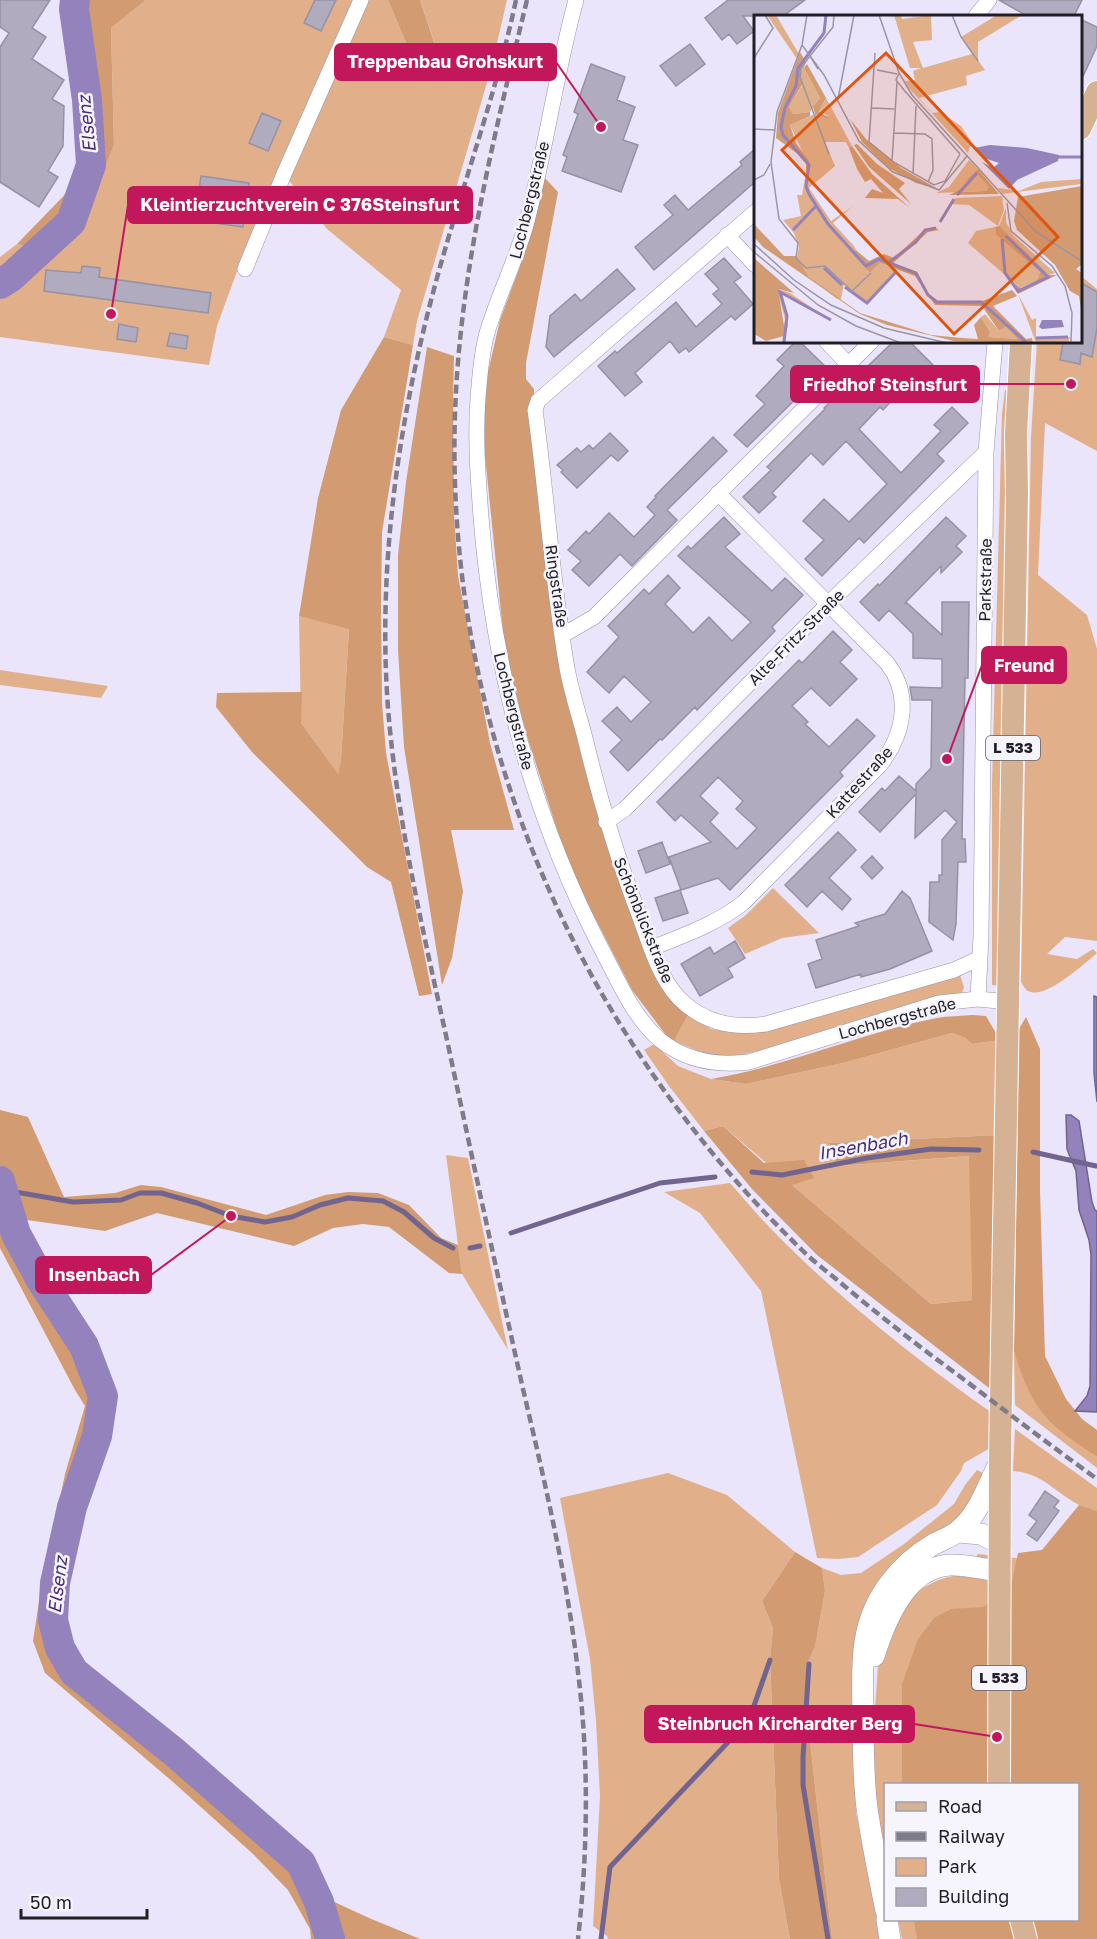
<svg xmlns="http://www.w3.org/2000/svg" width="1097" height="1939" viewBox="0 0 1097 1939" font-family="'Golos Text',sans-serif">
<rect width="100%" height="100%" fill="#eae5fa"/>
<!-- green -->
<path fill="#e1b08b" d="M146 0H388L407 45 439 56 420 0H507L491 69 417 321 413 345 384 337 401 290 327 229 284 174 250 249 236 274 217 326 209 365 0 337V257L17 244 53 256 73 236 91 204 114 145 111 28Z
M1081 276 1097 289V451L1045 423 1038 575 1087 615 1097 649V941L1065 937 1047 954 1077 959 1093 949 1097 953C1084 964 1048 997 1031 992 1026 991 1024 987 1021 982L1031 437 1037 342H1080Z
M1005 390 1013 392 1002 986 992 985V783L1002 413Z
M299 616 349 628 341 760 338 775 301 723Z
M0 670 108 686 101 698 0 685Z
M773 888 819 933 782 938 745 954 728 928 746 915Z
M960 975 964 987 962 993 785 1045 727 1058 705 1054 674 1041 688 1015 711 1029 737 1033 774 1028Z
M952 1033 965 1038 972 1044 1000 1040 999 1135 829 1143 838 1166 970 1156 972 1300 931 1304 723 1126 704 1131 669 1086 644 1050 654 1044 678 1066 711 1079 746 1084 843 1063Z
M446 1155 468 1158 508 1350 462 1274Z
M730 1183C745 1200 760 1218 776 1234 840 1299 920 1363 995 1415L992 1447 964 1463 961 1471 937 1505 858 1557 839 1559 817 1558 761 1291 700 1213 664 1192Z
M1014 1351 1026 1380 1060 1430 1097 1457V1468L1015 1405Z
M1015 1429 1097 1488V1511C1091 1509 1084 1508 1079 1505 1054 1492 1044 1474 1013 1471Z
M977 1470 983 1473 973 1498 962 1516 856 1651 852 1693 856 1812 881 1939H832L809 1732 806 1666 815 1647 825 1591 822 1568 841 1575 861 1573 904 1544 954 1504 965 1485Z
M668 1473 727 1495 795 1552 762 1601 773 1628 770 1659 779 1879 790 1939H608L607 1936 593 1926 600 1796 596 1721 590 1659 560 1498Z
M978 1554 1097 1567V1939H902L898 1920H1078V1784H886L885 1856 875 1791 872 1750 879 1652 915 1592 938 1580 956 1575 963 1577Z"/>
<!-- forest -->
<path fill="#d29b71" d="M67 0H146L111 28 114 145 91 204 73 236 53 256 17 244 79 180Z
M388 0H420L439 57 425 72 407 45Z
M543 176 558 192 526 363V379L534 389 533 440 558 628 609 845 688 1015 674 1041 666 1035 632 990 580 889 559 836 527 736 506 661 484 446V416L488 372 500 320 519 269Z
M384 337 413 345 382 532 381 605 382 703 386 753 432 994 419 996 391 882 367 867 252 752 216 707 217 693 302 692 301 723 338 774 341 760 349 629 299 616 318 498 341 410Z
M427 347 454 356 453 399 454 515 458 576 490 743 514 830H451L463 891 452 958 442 985 404 747 398 650V555L406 482Z
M973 1015 986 1016 1000 1040 972 1044 965 1038 952 1033 843 1063 746 1084 711 1079C788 1066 860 1033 937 1018 949 1016 961 1016 973 1015Z
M1026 1017 1040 1049V1191L1045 1356 1066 1399 1082 1419 1097 1430V1457C1077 1443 1052 1428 1039 1408 1028 1393 1019 1368 1014 1351L1019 1029Z
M0 1110 28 1117 64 1197 115 1193 141 1185 161 1187 266 1215 325 1195 348 1192 378 1193 409 1205 441 1238 458 1245 462 1274 449 1273 389 1227 363 1224 333 1228 294 1246 157 1213 105 1231 20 1219 22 1234 49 1281 94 1346 110 1395 105 1437 78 1510 64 1582 68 1649 79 1665 160 1729 309 1862 330 1900 369 1918 420 1939H311L310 1929 288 1890 253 1854 173 1782 45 1673 33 1641 41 1588 65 1474 85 1406 75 1390 0 1248Z
M723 1126 764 1163 804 1160 814 1178 792 1185 931 1304 972 1300 969 1156 837 1166 829 1143 999 1135 993 1338 989 1388 817 1255 752 1189 704 1131Z
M1079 1505 1097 1511V1939H917L914 1920H1078V1784H902V1684L918 1639 934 1618 951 1609 984 1607 1012 1582 1018 1553 1042 1550Z
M795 1552 822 1568 825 1591 815 1647 806 1666 809 1732 832 1939H790L779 1879 770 1659 773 1628 762 1601Z"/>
<!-- water -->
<path fill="#9382bc" stroke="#71648f" stroke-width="1.5" d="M1094 996 1097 997V1102L1094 1073Z
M1066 1115H1071L1079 1121 1092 1202 1095 1210 1097 1211V1412L1075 1411 1087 1396 1090 1386 1091 1255 1089 1240 1079 1210 1076 1171 1067 1149Z"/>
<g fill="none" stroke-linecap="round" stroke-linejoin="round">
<!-- stream -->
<path stroke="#71648f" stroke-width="5" d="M1033 1152 1096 1166
M752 1172 782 1175 867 1158 931 1149 979 1150
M4 1190 73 1202 121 1200 140 1193H161L197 1203 231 1216 265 1222 292 1217 320 1205 348 1198 383 1201 404 1212 434 1238 453 1248
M511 1233 660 1183 715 1177
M470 1248 480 1246
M28 1281 41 1280
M809 1664 803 1757V1785L828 1939
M601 1939 610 1867 749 1720 770 1660"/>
<!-- river -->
<path stroke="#9382bc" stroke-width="30" d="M0 284 11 277 71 222 91 165 87 100 74 9 75 0
M0 1181 16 1234 41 1280 84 1346 103 1396 97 1436 72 1507 55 1583 53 1620 60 1648 74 1672 174 1752 301 1863 319 1902 330 1939"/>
</g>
<!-- building -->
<path fill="#b0abbf" stroke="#9691a4" stroke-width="1.5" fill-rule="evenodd" d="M0 0H50L32 28 46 37 32 59 64 80 52 99 64 106 63 146 48 171 58 177 39 207 0 182V47L9 33 0 27Z
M315 0H336L321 31 304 23Z
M728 0H805L783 16H743L754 31 737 44 729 34 722 40 705 18Z
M999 0H1082L1074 16H1027Z
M1080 19 1097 27V46L1080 83Z
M690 44 705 64 676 86 660 66Z
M591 64 625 77 617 100 635 107 623 140 638 145 621 192 562 171 567 157 563 155 578 114 574 112Z
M262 113 281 121 268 151 249 143Z
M755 149V182L654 270 635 247 673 215 664 205 675 195 688 210 742 165 740 162Z
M201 176 249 183 243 227 215 223 216 214 196 211Z
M724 258 741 277 734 282 753 304 735 320 731 316 689 352 686 348 679 353 670 341 635 373 642 382 625 396 598 366 615 351 617 353 676 302 696 327 722 304 713 294 719 289 705 274Z
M82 266 100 268 99 277 211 293 208 313 44 291 46 270 81 273Z
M617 269 635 289 554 357 546 347 550 316 575 294 581 301Z
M1080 282 1097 292V328L1092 357 1081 353 1080 364 1060 360 1063 342H1080Z
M119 324 138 328 136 342 117 339Z
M170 333 188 336 186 349 167 346Z
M795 342H800L827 368 747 447 734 435 765 404 756 396 784 366 777 360Z
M893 342H910L934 366 917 382 913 378 883 410 880 407 859 429 876 447 901 473 941 431 934 425 952 407 968 423 937 454 944 461 864 543 859 538 822 576 805 559 824 540 803 521 824 499 849 522 887 484 846 441 823 465 811 453 772 493 776 497 759 513 743 497 771 470 767 467 825 409 824 408Z
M610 433 628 451 618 461 611 455 577 488 561 472 563 470 557 465 577 448 581 452 589 445 593 449Z
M713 437 727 451 667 510 677 520 632 566 620 554 589 586 572 570 581 561 568 550 586 531 589 534 609 513 634 537 655 515 647 507 656 497 655 496Z
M724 517 740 534 725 547 772 591 785 578 803 595 772 627 775 631 697 710 695 707 662 740 660 739 628 771 610 752 622 740 602 721 617 707 631 722 651 702 624 676 609 693 587 672 619 637 608 626 644 589 649 594 668 575 680 588 665 604 693 633 709 617 732 641 751 622 678 556 688 546 691 549Z
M946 517 966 536 956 546 962 552 941 573V566L905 603H907L942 635V602H969L968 678H965L963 777 962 839H965L966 862H958L956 924 953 940 929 922 930 882H939V875H942V840L957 822 945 810 915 838 916 794 880 832 859 812 882 788 885 791 899 776 916 791V784L931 768 932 700H912L910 687 942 688V659L913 658V634L889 610 879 621 860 602 878 584 879 586Z
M833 631 852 650 840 662 857 679 830 706 811 688 792 706 808 722 805 724 829 747 857 719 875 736 840 772 843 776 730 890 718 878 681 890 669 857 711 842 681 815 675 821 657 802 799 660 802 663ZM718 777 743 801 736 809 757 828 737 849 710 822 718 813 700 796Z
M838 832 856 850 829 878 851 899 842 910 822 891 807 907 785 885Z
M662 842 670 864 646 873 638 851Z
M872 856 883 868 872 879 861 867Z
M680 890 688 913 663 921 655 898Z
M902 891 910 898 932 951 890 969 861 977V974L816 988 808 964 822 959 816 940 859 926 855 923 885 914Z
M735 941 745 958 728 968 733 977 700 996 681 964 710 947 714 954Z
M1045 1491 1059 1501 1054 1507 1059 1511 1037 1541 1027 1534 1037 1521 1029 1515Z"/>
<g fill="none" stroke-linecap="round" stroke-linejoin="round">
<defs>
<path id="street" d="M576 0C556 73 546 148 527 221 517 259 498 295 487 333 481 354 480 376 478 398 475 438 478 477 481 517 493 668 532 815 602 950 618 980 633 1017 660 1040 686 1061 716 1066 749 1062L939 1003 978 999 1009 1002
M976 16 989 0
M755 212 538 401 535 410C547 496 552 582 567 668 571 690 578 712 584 734 598 792 614 848 635 904 647 934 656 974 679 998 703 1023 733 1029 766 1024L954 970 980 958
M727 235 755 265
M245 269 284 174 361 0
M827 342 848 364
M563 635 594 617 871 342
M606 822 625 809 829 603 986 452
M652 948C684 935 716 924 743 903L880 765C904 735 912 695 887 663L718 493
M978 999 981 936 986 452 995 342"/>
<path id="secondary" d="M958 1532 981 1534 1001 1544
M874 1656C885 1621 906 1567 950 1565 967 1564 984 1570 1001 1571
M886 1911C879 1877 872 1843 867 1808 863 1777 863 1744 863 1713 862 1666 859 1623 890 1583 902 1567 917 1554 934 1544 942 1540 951 1537 958 1531 980 1514 987 1485 1000 1462
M887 1920 890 1939"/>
<path id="primary" d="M1080 129 1097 92
M999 1784 1000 1457 1017 494 1016 434 1021 342
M1021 1920 1026 1939"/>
</defs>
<!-- street casing -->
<use href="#street" stroke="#9893a6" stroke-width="16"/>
<!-- secondary casing -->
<use href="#secondary" stroke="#9893a6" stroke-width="22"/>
<!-- primary casing -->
<use href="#primary" stroke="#fff" stroke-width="24"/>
<!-- street -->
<use href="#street" stroke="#fff" stroke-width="15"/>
<!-- secondary -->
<use href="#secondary" stroke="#fff" stroke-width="21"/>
<!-- primary -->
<use href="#primary" stroke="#d6b295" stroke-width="22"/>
<!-- rail -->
<path stroke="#7f7b89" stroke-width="4.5" stroke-dasharray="9 4.5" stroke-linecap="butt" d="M516 0C497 90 465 178 440 267 400 410 377 560 388 708 397 820 423 931 447 1040 472 1157 497 1273 523 1389 545 1483 567 1576 578 1672 589 1760 588 1850 578 1939
M527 0C497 124 466 247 457 375 434 704 566 1022 802 1250 814 1262 829 1273 842 1284 880 1316 918 1346 958 1375 1004 1410 1050 1445 1097 1479"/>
</g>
<g text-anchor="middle" stroke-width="5" stroke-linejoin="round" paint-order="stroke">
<!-- shield labels -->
<g fill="#f6f4fd" stroke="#615f66" stroke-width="1.5">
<rect x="986" y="736" width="54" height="24" rx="4.5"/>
<rect x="972" y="1666" width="54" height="24" rx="4.5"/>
</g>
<g font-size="15" font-weight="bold" fill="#211f26">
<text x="1013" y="753">L 533</text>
<text x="999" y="1683">L 533</text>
</g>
<!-- street labels -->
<g font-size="16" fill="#211f26" stroke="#f6f4fd">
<text transform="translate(529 200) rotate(-76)" y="6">Lochbergstraße</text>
<text transform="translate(985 580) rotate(-89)" y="6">Parkstraße</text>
<text transform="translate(557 586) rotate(82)" y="6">Ringstraße</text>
<text transform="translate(796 637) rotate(-45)" y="6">Alte-Fritz-Straße</text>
<text transform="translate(514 711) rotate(76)" y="6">Lochbergstraße</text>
<text transform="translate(859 782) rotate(-48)" y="6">Kattestraße</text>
<text transform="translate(644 920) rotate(68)" y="6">Schönblickstraße</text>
<text transform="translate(897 1018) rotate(-15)" y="6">Lochbergstraße</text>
</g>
<!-- water labels -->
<g font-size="18" font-style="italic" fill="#482e75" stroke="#f6f4fd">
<text transform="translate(87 124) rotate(-96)" y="6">Elsenz</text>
<text transform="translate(863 1146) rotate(-10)" y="6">Insenbach</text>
<text transform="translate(58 1585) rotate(-83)" y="6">Elsenz</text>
</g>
</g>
<!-- overview -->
<g transform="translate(754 15)">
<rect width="328" height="328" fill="#eae5fa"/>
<path d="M13 0H22L45 39 43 44ZM140 0H147L148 4 177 0 178 25 159 27 169 53 218 39 207 22 243 0H268L224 27V45L231 55 212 61 213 70 165 83 178 98 186 97 207 111 217 126 212 130 217 128 214 138 154 72 151 66 161 65 159 56 167 53H156ZM52 47 50 53 66 83 56 97 39 99 35 92 49 69 46 57ZM72 83 98 131 95 133 92 127H71L81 151 55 173 77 206 99 191 79 208 100 231 103 236 96 235 116 258 126 248 143 255 113 288 90 269 87 284H83L55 262 43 243 45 232 40 218 29 205 47 201 43 180H48L52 157 56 153 36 110 61 99 75 101 65 96ZM215 145 224 154 209 170 223 159 236 172 232 176 182 178 195 172ZM328 164V169L263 177 249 179 244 173 265 176 287 167ZM248 181 250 195 244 211 215 190 197 189 202 183ZM252 193V207L259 220 301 258 295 260 252 222 245 211ZM241 212 242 220 286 257 282 267 266 273 214 228 222 216ZM23 274 36 278 79 307 27 278 34 311 28 328 31 304ZM264 279 278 305 282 303V323L316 322 314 328H282ZM231 299 245 316 252 312 265 324 233 322 236 317 227 302Z" fill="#e1b08b"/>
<path d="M46 37 52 47 46 57 49 68 35 92 39 99 56 97V101L36 110 42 128 55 146 56 155 52 157V145L22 123 24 98ZM53 49 72 83 65 96 75 104 61 99 59 92 66 83 50 53ZM96 104 112 124 147 153 184 174 162 168 135 153 108 127ZM103 129 123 149 151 168 145 174 157 189 115 152 100 130ZM98 131 118 159 156 193 144 184 111 183 118 174 129 178 117 164 111 167 103 154 95 133ZM224 154 245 179 195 180 207 174 209 177 232 176 235 172 223 159 208 170ZM328 171V249L322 254 328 258V300L325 281 316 276 301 250 263 215 260 206 264 182ZM0 209 30 241H42L55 262 106 298 177 320 208 323 224 324 220 310 227 302 236 317 234 322 264 324 252 312 245 316 228 291 181 290 161 261 126 248 116 258 95 235 103 236 115 246 130 239 140 243 170 215 182 213 185 215 174 217 138 249 162 258 174 279 183 286H228L258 275 263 281 239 291 272 324 278 323 279 328 200 326 133 310 106 299 9 232 0 222ZM245 211 295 260H303L264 279 255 265 268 274 282 267 286 257 242 220 241 212ZM0 243 40 278 24 274 31 317 30 321 12 326 0 319Z" fill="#d29b71"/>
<path d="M236 130 273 133 305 140 304 146 263 165 255 174 228 147 239 153 245 148 230 143 220 133ZM288 305H308L310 312 288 314 285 312Z" fill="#9382bc"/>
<path fill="none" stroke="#9382bc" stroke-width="3" d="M72 0 70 18 44 53 42 71 31 93 27 112 29 120 55 150 52 171 55 179 74 209 112 251 125 244 162 258 174 280 183 287H227L273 328M302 142H329M203 180 223 158M186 207 200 184M39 215 63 190M248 224 251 258 264 276 294 262 252 221M134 248 162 227 171 215 182 213M70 253 88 270M91 272 113 288 142 257M282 323 314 322M30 328 33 301 26 277 77 305"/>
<path fill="none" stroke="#9a96a5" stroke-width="1.5" d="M53 0 48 30 23 97 17 147 25 204 44 228 42 243 52 253 71 251 98 276 117 258M125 0 145 58 158 80 282 217 329 247M198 0 207 22 224 46M48 30 70 60 105 126 139 157 185 175 213 141M121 38 115 127 141 148 180 170 191 166 206 139M56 41 47 53 46 62 75 139M0 43 19 13 11 0M64 54 56 41 79 12 80 0M123 55 143 59M145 58 142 65 150 75 206 139M84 84 100 0M118 93 140 94M0 114 21 115M140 118 171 119 178 124 179 155 174 167M138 146 143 67M159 159 162 91M0 165 10 160 16 149M253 188 257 216 298 251 311 271 318 298 317 328M0 229 40 265 77 290 130 313 193 328M0 237 64 290 102 311 147 328"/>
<path fill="#de560d" fill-opacity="0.15" stroke="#de560d" stroke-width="3" d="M132 38 304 222 200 319 28 135Z"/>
<rect width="328" height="328" fill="none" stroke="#211f26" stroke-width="3"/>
</g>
<!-- callouts -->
<path fill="none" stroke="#c2185b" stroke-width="2" d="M601 127L556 62M111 314L128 205M1071 384L979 384M947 759L982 665M231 1216L151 1275M997 1737L914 1724"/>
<g fill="#c2185b" stroke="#f6f4fd" stroke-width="2">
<circle cx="601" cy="127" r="6"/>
<circle cx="111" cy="314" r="6"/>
<circle cx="1071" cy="384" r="6"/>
<circle cx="947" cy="759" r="6"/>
<circle cx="231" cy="1216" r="6"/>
<circle cx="997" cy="1737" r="6"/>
</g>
<g fill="#c2185b" stroke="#c2185b" stroke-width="2">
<rect x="335" y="44" width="221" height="36" rx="6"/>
<rect x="128" y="187" width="344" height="36" rx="6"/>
<rect x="791" y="366" width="188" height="36" rx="6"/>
<rect x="982" y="647" width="84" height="36" rx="6"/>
<rect x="36" y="1257" width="115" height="36" rx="6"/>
<rect x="645" y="1706" width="269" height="36" rx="6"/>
</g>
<g font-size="18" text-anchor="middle" font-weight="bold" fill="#fff">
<text x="445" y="68">Treppenbau Grohskurt</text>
<text x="300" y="211">Kleintierzuchtverein C 376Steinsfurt</text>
<text x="885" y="391">Friedhof Steinsfurt</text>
<text x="1024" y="672">Freund</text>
<text x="94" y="1281">Insenbach</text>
<text x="780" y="1730">Steinbruch Kirchardter Berg</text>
</g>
<!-- legend -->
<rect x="884" y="1783" width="195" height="138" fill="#f6f4fd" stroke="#a19fa7" stroke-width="1.5"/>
<rect x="896" y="1802" width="30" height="9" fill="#d6b295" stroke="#a19fa7" stroke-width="1.5"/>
<text x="938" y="1813" font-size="18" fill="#211f26">Road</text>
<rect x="896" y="1832" width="30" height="9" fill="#7f7b89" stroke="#a19fa7" stroke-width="1.5"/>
<text x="938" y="1843" font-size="18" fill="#211f26">Railway</text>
<rect x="896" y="1858" width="30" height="18" fill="#e1b08b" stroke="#a19fa7" stroke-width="1.5"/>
<text x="938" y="1873" font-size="18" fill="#211f26">Park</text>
<rect x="896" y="1888" width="30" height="18" fill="#b0abbf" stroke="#a19fa7" stroke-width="1.5"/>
<text x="938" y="1903" font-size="18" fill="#211f26">Building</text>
<!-- scale -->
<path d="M21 1909v9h126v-9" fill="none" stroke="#211f26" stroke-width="3"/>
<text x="30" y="1909" font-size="18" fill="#211f26" stroke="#f6f4fd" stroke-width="4.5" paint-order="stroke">50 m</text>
</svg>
